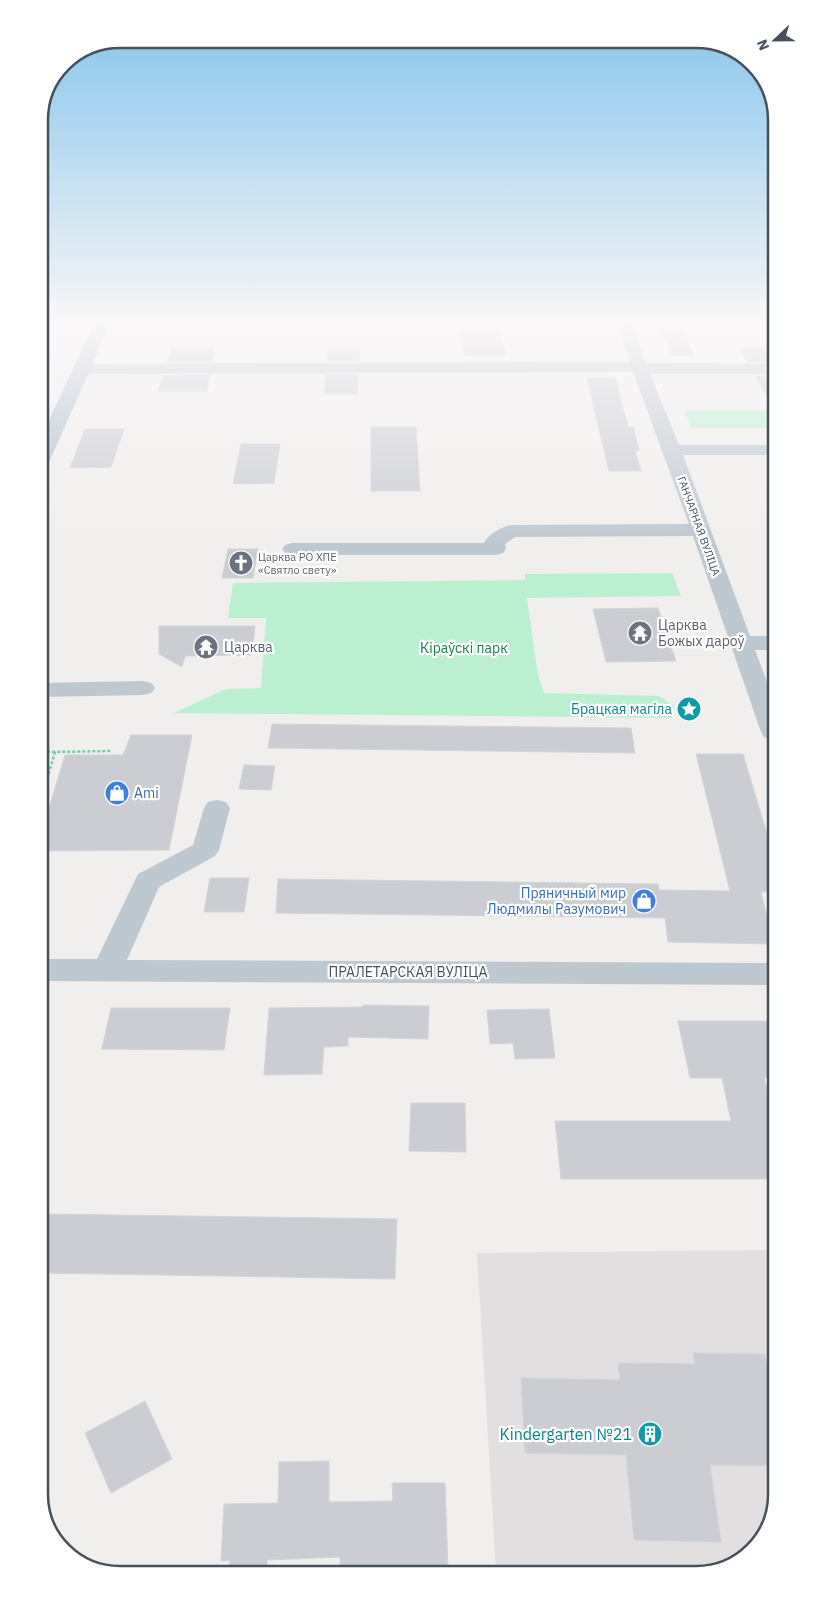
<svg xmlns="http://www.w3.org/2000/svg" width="815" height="1614" viewBox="0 0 815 1614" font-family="'IBM Plex Sans',sans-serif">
<rect width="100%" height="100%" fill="#f1eeee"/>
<!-- education -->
<path fill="#e2dfe0" d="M775 1250 776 1495 762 1540 726 1569 496 1571 477 1253Z"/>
<!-- green -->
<path fill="#baf0d0" d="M684 410H772V428H691Z
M672 573 681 596 527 598 538 675 544 693 659 696 674 706 672 718 174 713 226 689 261 688 266 618H228L233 583 525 580V574Z"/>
<!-- building -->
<path fill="#cbcdd3" stroke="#d2d4da" d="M655 320H677L694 355H672Z
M500 330 506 356 464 355 458 331Z
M216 345 212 362H167L172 346Z
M360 345 359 361H327L329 346Z
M739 348H771V362H747Z
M210 375 207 391H158L163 376Z
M326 375H358L357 394H324Z
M755 376H771L772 405Z
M587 378H615L628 427H633L639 451H635L641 471H609Z
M371 427H416L420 491H371Z
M85 429H124L111 467 70 468Z
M241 444H280L274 483 233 484Z
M228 549H258L253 578H222Z
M658 608 676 661 606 662 593 609Z
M159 626H255L252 655 185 656 182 667 159 654Z
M272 724 631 728 635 753 268 748Z
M131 735H192L169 850 42 851V831L65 755H123Z
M696 754H743L774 857V892H761L774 944 668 942 665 918 276 913 278 879 658 884 659 890 730 891Z
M244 765 275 766 271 790 239 789Z
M210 878H249L244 912H204Z
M363 1005 429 1006 428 1039 348 1037V1046L324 1047 322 1074 264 1075 269 1008 363 1007Z
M111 1008H230L224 1050 102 1049Z
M549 1009 555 1058 515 1059 513 1043 490 1044 487 1010Z
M678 1021H769L774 1038V1077L764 1078 775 1119V1179H561L555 1121H731L722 1078H690Z
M411 1103H465L466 1152 409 1151Z
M43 1214 397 1219 395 1279 44 1273Z
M693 1353 765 1354 776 1415V1466L710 1465 721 1542 634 1540 626 1455 525 1453 521 1378 620 1380 618 1363 695 1364Z
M145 1401 172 1459 111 1493 85 1433Z
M329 1461V1502L393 1501 392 1483H445L448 1571 340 1572V1557L267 1560V1574H229L230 1560 221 1561 224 1504 278 1503 279 1462Z"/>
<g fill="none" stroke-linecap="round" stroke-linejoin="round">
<!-- path-far1 -->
<path stroke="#71cfa3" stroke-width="2.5" stroke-dasharray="3 2" stroke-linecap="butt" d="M42 751 55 752
M43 793 55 752 111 751"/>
<!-- path -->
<path stroke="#71cfa3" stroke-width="4" stroke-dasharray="4.5 3" stroke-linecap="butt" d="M42 798 44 792"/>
<!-- minor -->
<path fill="#bec8d1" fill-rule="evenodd" d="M617 320H631L646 363 771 364V374H650L679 445H772V455H683L750 636H773V650H755L773 698V739L764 737 761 732 693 536 515 537 505 544 506 549 503 553 496 555H292L285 553 282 549 285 545 292 543H484C488 534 501 527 511 525L689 524 633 372 82 374 76 372 74 369 76 366 82 364 630 362Z
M143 681 151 683 155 688 151 693 143 695 41 697V683Z
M217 800 226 802 230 808 219 850 215 856 159 887 127 960 774 963V985L43 981 42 959H97L138 874 193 845 204 808 208 802Z"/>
<!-- major -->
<path fill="#adbdce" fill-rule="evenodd" d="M96 320H112L50 460 47 464 40 466V439Z"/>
</g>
<!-- sky -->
<linearGradient id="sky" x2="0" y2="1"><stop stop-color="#81c2eb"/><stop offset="0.59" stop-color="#f9f7f7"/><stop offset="1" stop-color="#f9f7f7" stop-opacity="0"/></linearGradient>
<rect width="815" height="546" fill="url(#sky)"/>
<!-- icons -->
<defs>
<symbol id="church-disc" viewBox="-11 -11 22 22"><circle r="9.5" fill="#6b7280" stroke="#fff"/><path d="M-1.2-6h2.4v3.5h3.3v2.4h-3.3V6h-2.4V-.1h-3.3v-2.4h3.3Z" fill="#fff"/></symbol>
<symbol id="temple-disc" viewBox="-11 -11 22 22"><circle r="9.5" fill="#6b7280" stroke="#fff"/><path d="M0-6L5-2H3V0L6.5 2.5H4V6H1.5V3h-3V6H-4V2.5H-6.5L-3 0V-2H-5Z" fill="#fff"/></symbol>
<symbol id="sight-disc" viewBox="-11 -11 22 22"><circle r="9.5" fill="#0f9aa8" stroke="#fff"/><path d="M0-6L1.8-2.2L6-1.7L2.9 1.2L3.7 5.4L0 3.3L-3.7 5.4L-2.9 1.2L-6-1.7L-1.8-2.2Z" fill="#fff"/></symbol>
<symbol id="shop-disc" viewBox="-11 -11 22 22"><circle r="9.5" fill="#3f7fe0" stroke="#fff"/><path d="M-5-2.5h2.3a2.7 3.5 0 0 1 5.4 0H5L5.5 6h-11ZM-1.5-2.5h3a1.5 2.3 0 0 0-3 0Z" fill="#fff"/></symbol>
<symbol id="building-disc" viewBox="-11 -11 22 22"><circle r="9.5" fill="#0f9aa8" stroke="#fff"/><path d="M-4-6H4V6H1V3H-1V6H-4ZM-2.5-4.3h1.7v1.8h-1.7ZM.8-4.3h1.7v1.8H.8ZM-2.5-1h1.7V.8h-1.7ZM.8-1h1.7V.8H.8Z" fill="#fff"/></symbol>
</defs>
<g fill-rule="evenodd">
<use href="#church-disc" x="227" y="549" width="28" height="28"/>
<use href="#temple-disc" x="626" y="619" width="28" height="28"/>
<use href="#temple-disc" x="192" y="633" width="28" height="28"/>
<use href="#sight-disc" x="675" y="695" width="28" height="28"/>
<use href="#shop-disc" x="103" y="779" width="28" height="28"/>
<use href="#shop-disc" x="630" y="887" width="28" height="28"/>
<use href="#building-disc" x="636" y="1420" width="28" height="28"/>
</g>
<g text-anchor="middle" stroke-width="4.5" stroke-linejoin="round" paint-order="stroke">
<!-- far-street labels -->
<g font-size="11" fill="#46515c" stroke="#fff">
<text transform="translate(699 526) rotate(70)" y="4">ГАНЧАРНАЯ ВУЛІЦА</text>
</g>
<!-- far-worship labels -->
<g font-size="11" fill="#5b616d" stroke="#fff" text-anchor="start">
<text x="258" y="561">Царква РО ХПЕ<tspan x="258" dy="13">«Святло свету»</tspan></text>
</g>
<!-- worship labels -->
<g font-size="14" fill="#5b616d" stroke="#fff" text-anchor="start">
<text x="658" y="630">Царква<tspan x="658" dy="16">Божых дароў</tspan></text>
<text x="224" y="652">Царква</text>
</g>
<!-- park labels -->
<g font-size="14" fill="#14804c" stroke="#fff">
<text x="464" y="653">Кіраўскі парк</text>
</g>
<!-- culture labels -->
<g font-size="14" fill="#0d838f" stroke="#fff" text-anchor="end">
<text x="672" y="714">Брацкая магіла</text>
</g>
<!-- shop labels -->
<g font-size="14" fill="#366cbe" stroke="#fff" text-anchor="start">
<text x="134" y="798">Ami</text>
<text x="626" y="898" text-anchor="end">Пряничный мир<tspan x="626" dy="16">Людмилы Разумович</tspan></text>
</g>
<!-- street labels -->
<g font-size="14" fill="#46515c" stroke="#fff">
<text x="408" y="977">ПРАЛЕТАРСКАЯ ВУЛІЦА</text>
</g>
<!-- near-culture labels -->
<g font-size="16" fill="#0d838f" stroke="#fff" text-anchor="end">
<text x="632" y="1440">Kindergarten №21</text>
</g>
</g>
<!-- crop -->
<path d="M0 0H815V1614H0ZM120 48H696A72 72 0 0 1 768 120V1494A72 72 0 0 1 696 1566H120A72 72 0 0 1 48 1494V120A72 72 0 0 1 120 48Z" fill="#fff" fill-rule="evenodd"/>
<path fill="none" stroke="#46515c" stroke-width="2.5" d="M120 48H696A72 72 0 0 1 768 120V1494A72 72 0 0 1 696 1566H120A72 72 0 0 1 48 1494V120A72 72 0 0 1 120 48Z"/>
<!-- north arrow -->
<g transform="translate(775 40) rotate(248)" stroke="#ffffff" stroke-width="4" paint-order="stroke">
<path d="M0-4L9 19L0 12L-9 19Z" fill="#46515c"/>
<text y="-8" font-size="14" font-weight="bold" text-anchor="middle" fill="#46515c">N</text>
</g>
</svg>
